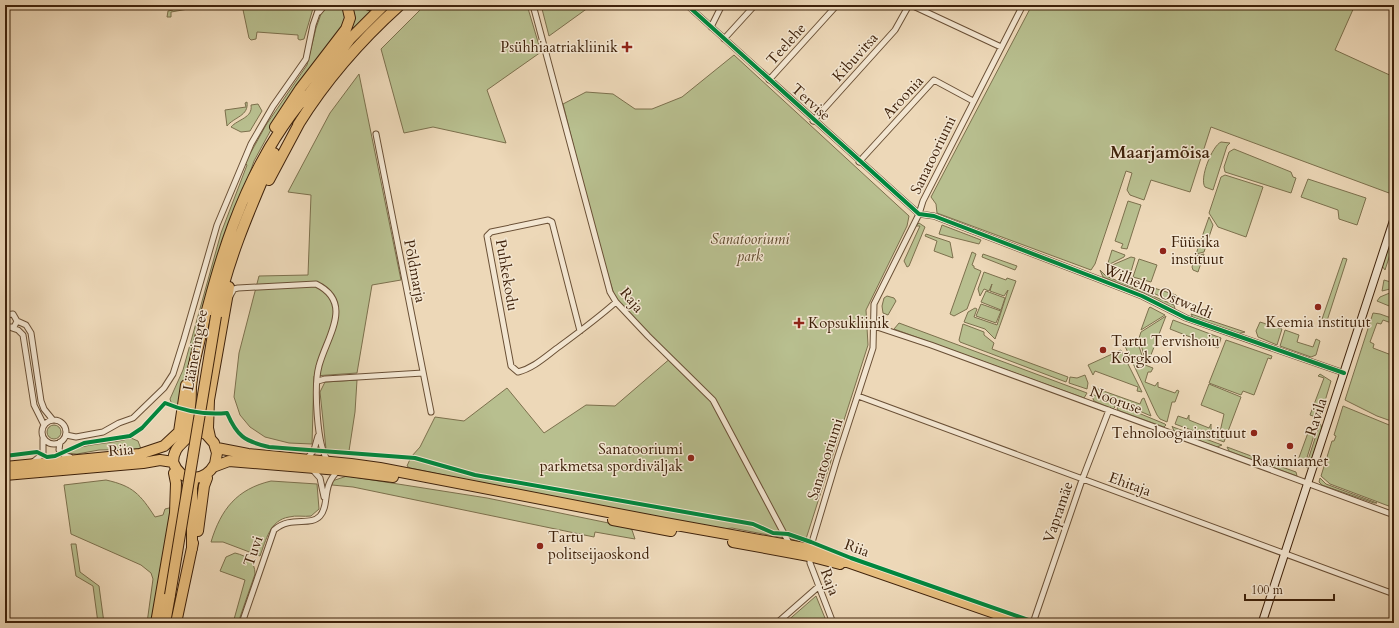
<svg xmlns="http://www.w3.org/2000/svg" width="1399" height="628" viewBox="0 0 1399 628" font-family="Cardo,serif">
<rect width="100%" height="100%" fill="#edd8b8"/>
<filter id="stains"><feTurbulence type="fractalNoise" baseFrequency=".005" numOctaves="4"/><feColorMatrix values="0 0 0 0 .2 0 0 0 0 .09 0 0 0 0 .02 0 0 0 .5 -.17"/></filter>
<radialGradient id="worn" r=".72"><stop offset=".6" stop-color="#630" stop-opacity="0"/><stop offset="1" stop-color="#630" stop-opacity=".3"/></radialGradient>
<!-- green -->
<path fill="#b8bf8f" stroke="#7c704d" d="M189 5H211L171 12V17H167L168 11 173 10 175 7Z
M242 5H314L304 39 300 40 298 39V35L257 32 256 39 251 40 249 38Z
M328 5H341L344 9 345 22 279 115 254 161 205 299 178 406 172 405 170 399 183 370 221 233 247 165 245 163 266 125 307 65 316 28 321 14Z
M352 5C360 5 365 8 373 9L308 85 354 15Z
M425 5H527L541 52 487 90 506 143 433 127 404 133 381 49Z
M541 5H592L549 36Z
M1032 5H1355L1335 50 1394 77V179L1389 193 1211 127 1190 192 1151 180 1144 200 1130 195 1127 190 1132 173 1126 171 1095 264 1091 270 937 213 936 204 931 197Z
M734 55 909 216 907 226 866 310 868 345 805 542 732 528 722 529 570 501 410 468 407 466 411 457 420 447 435 417 464 421 507 388 544 433 586 405 615 406 672 357 615 298 594 228 563 104 586 92 613 94 635 109H652L682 97Z
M359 74 401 280 372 285 357 373 314 376 312 444 289 443 265 437 250 427 240 415 234 397 239 353 259 276 308 275 311 195 288 192 330 113Z
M247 102C249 116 234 117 227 126L225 110 246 107 245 103Z
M258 104 262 111 250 131 241 132 231 127C238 119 253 118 251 105Z
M1221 142 1230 143 1227 146 1213 190 1205 187C1199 179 1212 146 1221 142Z
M1234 149 1291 172 1293 177 1296 178 1291 193 1225 172 1224 167 1229 152Z
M1225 175 1263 187 1246 237 1218 227 1209 213 1221 177Z
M1308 179 1366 198 1357 225 1339 219 1338 210 1301 197Z
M1128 201 1141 205 1127 249 1121 248 1123 244 1115 241Z
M1209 217 1213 225 1204 252 1196 254Z
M919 223 925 227 909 266 907 267 904 261 920 226H916Z
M942 225 981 240 979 244 939 234Z
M1394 231V242L1385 270 1382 266Z
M926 234 950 242 953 258 934 251 937 241 925 236Z
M1112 250 1125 255 1124 257 1110 264 1108 263Z
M972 252 976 254 972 265 974 266V268L981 271 967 309 954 316 950 314Z
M983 254 1017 266 1015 270 982 257Z
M1204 254 1198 272 1193 270 1192 267 1195 256Z
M1131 257 1135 258 1130 275 1109 269 1110 266Z
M1343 258 1347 259 1325 327 1320 325Z
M1139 259 1157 265 1151 282 1133 277Z
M1100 270 1106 276 1174 305 1175 309 1143 293 1103 277Z
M984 272 1006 280 1007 278 1016 281 995 339 985 329 964 322 968 312 975 308 977 309 974 317 997 325 1008 290 1004 296 990 291 992 284 989 291 984 289 980 296 978 289Z
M1384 280 1394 283V288L1382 291Z
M1132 281 1176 295 1178 300 1176 303 1132 284Z
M986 291 1005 298 1001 310 981 302Z
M1392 292 1394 293V308L1377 301 1380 297Z
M887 296 894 298 896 301 888 315 883 313 882 306 884 298Z
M981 304 1001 311 996 323 976 316Z
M1150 307 1165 315 1141 330 1149 308Z
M1373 313 1380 314 1394 319V324L1383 320 1381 324 1377 323 1370 342 1374 344 1373 348 1394 356V422L1377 416 1345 400Z
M1191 314 1245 332 1237 334 1193 318Z
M1166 316 1149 360 1146 362 1139 338 1141 332Z
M1173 320 1221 338 1218 348 1170 329Z
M1260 322 1282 329 1277 345 1258 337 1256 331Z
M899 323 1087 393 1084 398 894 329Z
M963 324 984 332V335L994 343 992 349 1068 377 1066 382 960 342 959 340Z
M1285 330 1299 335 1297 342 1313 347 1316 339 1320 341 1316 355 1311 357 1280 346Z
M1135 339 1137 340 1145 365 1153 368 1151 372H1148L1145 382 1155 386 1158 382V387L1175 393 1177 390 1179 391 1175 402H1172L1167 422 1160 419 1157 415 1124 344Z
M1226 340 1272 356 1271 359 1268 358 1254 395 1243 391 1241 395 1209 383Z
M1121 350 1142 392 1137 391 1138 387 1095 371 1093 375 1088 365Z
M1320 374 1331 381 1325 401H1323L1321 405 1323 406 1319 418 1310 415 1324 378 1318 376Z
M1085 375 1088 383 1087 389 1069 383 1070 377 1077 378Z
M357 380 355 412 349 451 326 449 320 392 325 382Z
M1209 384 1241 397 1224 442 1175 424 1178 416 1187 419 1189 415V420L1209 428 1211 424V429L1220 432 1224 414 1201 405Z
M1095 388 1140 404 1142 399 1144 398 1151 416 1093 391Z
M1091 394 1115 403V407L1113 409 1094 401Z
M1119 405 1165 424 1166 425 1164 427 1120 411 1117 409Z
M1343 406 1394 427V508L1330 484 1321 476 1332 441H1334L1336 436 1334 435Z
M1320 423 1322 428 1309 467 1307 468 1306 466Z
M47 432a7 7 0 1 1 14 0a7 7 0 1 1-14 0Z
M1172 426 1173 427 1222 445 1217 447 1174 431Z
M1309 430 1315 432 1304 467 1297 463Z
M131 438 138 441 141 449 99 450 77 454 65 453C86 442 110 445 131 438Z
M1227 447 1262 460 1261 463 1229 451Z
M1265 461 1296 472 1297 476 1264 464Z
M347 476 487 498 628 527 632 530 635 539 595 532 594 537 353 487 332 485V481Z
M1320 478 1326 484 1377 503H1374L1322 485 1319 482Z
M106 480C133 486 140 494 155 517L163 515 165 509 173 507 154 623H147L153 579 151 573 141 565 71 534 64 485Z
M271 481 317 484 319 509 311 516C304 517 296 515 289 517 270 520 266 540 260 556L223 542H211C221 509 237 489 271 481Z
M71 544H76L80 572 99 586 104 623H98L93 586 76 576Z
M235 553C247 556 255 561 255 574L238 623H233L245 580 220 571 226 557Z
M816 596 827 623H785Z"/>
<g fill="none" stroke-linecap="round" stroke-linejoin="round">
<defs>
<path id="street" d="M533 5 610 292 616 302 648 336 713 400 789 543
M687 5 919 214 934 216 1093 277 1142 296 1186 318 1344 373
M911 5 1001 47
M319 12 325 5
M711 27 722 5
M724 39 755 5
M769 80 837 5
M813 121 895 30 909 5
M376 134 431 412
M859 162 934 80 973 101
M230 296 234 289 238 288 316 284C355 303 326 338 319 366 314 384 316 448 329 462
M5 315 13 314 17 321 14 327H5
M17 321 26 325 31 333 41 401 44 409 53 420
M874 326 931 345 1394 515
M12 328 18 330 23 335 34 405 44 425
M580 331 552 222 548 220 491 232 487 236 511 366 518 372C534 368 546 356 560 346 579 332 598 318 616 302
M318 381 325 379 423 373
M858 396 1394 594
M42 432a12 12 0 1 1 24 0a12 12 0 1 1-24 0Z
M66 435 76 437 103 432 119 423 133 418 164 388 173 374 184 339 217 225 251 144 273 106 306 59 313 25 320 5
M60 442 59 450 65 456 70 457
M306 460 314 450 318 436
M33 462 43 454V439
M312 469 320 478 324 497
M242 623 274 530C291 515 310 527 320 516 330 505 321 486 338 471
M777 623 818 587
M833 623 810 563V549L837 459 873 348 874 304 919 214 923 201 1023 5
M1033 623 1082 480 1109 410"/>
<path id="secondary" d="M1262 623 1394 219"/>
<path id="highway" d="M369 5H373
M303 102 350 39 384 5
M298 125C326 80 361 40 400 5
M275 127 300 89 346 29 350 18 347 5
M269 180 301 120
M216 316C228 258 251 207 274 153
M193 369C214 274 241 172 306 96
M179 432 186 385
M210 437 208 428 209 400 229 287
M217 448 248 454 351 464 380 468 665 523 810 549 1023 623
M5 467 140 454 164 446 179 432 185 430H196L206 434 214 443 217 453 215 464C204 483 181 483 173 462 174 442 188 444 190 430L191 386 194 364
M213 467 229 461 339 470 393 477
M5 475 143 463 160 460 173 462
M613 520 671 531
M198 531 204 486 207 478
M733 542 809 556 840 564
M192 549V488L194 477
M156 623 175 513 176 483 174 473
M165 623 170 595
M176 623 193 543"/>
</defs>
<!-- street casing -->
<use href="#street" stroke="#6a5036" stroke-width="7"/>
<!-- secondary casing -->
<use href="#secondary" stroke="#3f220b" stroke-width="9"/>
<!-- highway casing -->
<use href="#highway" stroke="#3f220b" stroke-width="12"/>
<!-- street -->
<use href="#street" stroke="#f3e6d1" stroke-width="5"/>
<!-- secondary -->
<use href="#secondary" stroke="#f3e6d1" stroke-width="7"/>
<!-- highway -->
<use href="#highway" stroke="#e6bc7c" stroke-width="10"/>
<defs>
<path id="highway-bridge" d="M170 595 216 316"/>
</defs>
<!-- highway-bridge casing -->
<use href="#highway-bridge" stroke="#3f220b" stroke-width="12" stroke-linecap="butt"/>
<!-- highway-bridge -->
<use href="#highway-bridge" stroke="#e6bc7c" stroke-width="10"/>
<defs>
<path id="cycleway" d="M687 5 919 214 934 216 1093 277 1142 296 1186 318 1344 373
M5 456 37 452 47 457 55 456 84 443 130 436 142 428 165 403C184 411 206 415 227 413 237 436 244 441 269 447L415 458 475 475 753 524 773 533 788 534 811 542 851 558 1037 623"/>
</defs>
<!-- cycleway casing -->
<use href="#cycleway" stroke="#f3e6d1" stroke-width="6"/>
<!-- cycleway -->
<use href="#cycleway" stroke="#00873e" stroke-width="4"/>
</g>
<!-- markers -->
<g fill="#8f2418" stroke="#f3e6d1" stroke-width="1.5">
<path d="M625 41h4v4h4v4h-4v4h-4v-4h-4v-4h4z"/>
<circle cx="1163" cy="251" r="4"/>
<circle cx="1318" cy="307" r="4"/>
<path d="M797 317h4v4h4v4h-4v4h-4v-4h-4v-4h4z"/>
<circle cx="1103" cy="350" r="4"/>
<circle cx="1254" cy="433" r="4"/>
<circle cx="1290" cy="446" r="4"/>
<circle cx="691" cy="458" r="4"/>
<circle cx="540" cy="546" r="4"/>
</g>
<g text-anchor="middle" stroke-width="3" stroke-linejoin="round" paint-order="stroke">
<!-- street labels -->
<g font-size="15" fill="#3f220b" stroke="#f3e6d1">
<text transform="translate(786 44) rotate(-48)" y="5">Teelehe</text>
<text transform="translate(855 57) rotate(-48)" y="5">Kibuvitsa</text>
<text transform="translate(903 97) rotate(-47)" y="5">Aroonia</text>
<text transform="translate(811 102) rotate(42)" y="5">Tervise</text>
<text transform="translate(933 155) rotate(-64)" y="5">Sanatooriumi</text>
<text transform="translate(415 271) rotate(79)" y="5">Põldmarja</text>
<text transform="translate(507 275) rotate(80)" y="5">Puhkekodu</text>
<text transform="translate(1158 291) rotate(23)" y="5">Wilhelm Ostwaldi</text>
<text transform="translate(632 300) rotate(50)" y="5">Raja</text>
<text transform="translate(195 350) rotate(-80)" y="5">Lääneringtee</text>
<text transform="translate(1116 400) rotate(20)" y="5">Nooruse</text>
<text transform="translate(1316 417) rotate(-72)" y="5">Ravila</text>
<text transform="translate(121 450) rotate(-5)" y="5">Riia</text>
<text transform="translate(825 459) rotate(-72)" y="5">Sanatooriumi</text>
<text transform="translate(1130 484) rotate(20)" y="5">Ehitaja</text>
<text transform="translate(1058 512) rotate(-71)" y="5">Vapramäe</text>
<text transform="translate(857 548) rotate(20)" y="5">Riia</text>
<text transform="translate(253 551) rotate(-71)" y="5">Tuvi</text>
<text transform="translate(830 582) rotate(69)" y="5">Raja</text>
</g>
<!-- poi labels -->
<g font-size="15" fill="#3f220b" stroke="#f3e6d1" text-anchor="start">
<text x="618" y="52" text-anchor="end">Psühhiaatriakliinik</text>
<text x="1171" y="247">Füüsika<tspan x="1171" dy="17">instituut</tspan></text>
<text x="1318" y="327" text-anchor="middle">Keemia instituut</text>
<text x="808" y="328">Kopsukliinik</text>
<text x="1111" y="346">Tartu Tervishoiu<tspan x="1111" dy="17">Kõrgkool</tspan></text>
<text x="1246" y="438" text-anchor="end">Tehnoloogiainstituut</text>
<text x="683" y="454" text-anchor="end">Sanatooriumi<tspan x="683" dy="17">parkmetsa spordiväljak</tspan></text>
<text x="1290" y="466" text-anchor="middle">Ravimiamet</text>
<text x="548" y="542">Tartu<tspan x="548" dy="17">politseijaoskond</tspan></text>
</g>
<!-- park labels -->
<g font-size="15" font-style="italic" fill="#5d492c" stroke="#f3e6d1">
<text x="750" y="244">Sanatooriumi<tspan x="750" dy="17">park</tspan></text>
</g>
<!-- quarter labels -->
<g font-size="17" font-weight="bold" fill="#3f220b" stroke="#f3e6d1">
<text x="1160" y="158">Maarjamõisa</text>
</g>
</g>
<!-- margin -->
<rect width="1399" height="628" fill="none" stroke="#edd8b8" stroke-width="20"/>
<rect x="6" y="6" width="1387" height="616" fill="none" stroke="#3f220b" stroke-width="2"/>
<rect x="10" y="10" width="1379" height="608" fill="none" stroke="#3f220b"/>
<!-- scale -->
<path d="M1245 594v6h89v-6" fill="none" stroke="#3f220b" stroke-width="2"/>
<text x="1251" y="594" font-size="12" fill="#3f220b" stroke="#f3e6d1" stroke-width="3" paint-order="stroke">100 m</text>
<rect width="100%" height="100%" filter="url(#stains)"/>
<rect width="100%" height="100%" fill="url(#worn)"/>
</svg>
